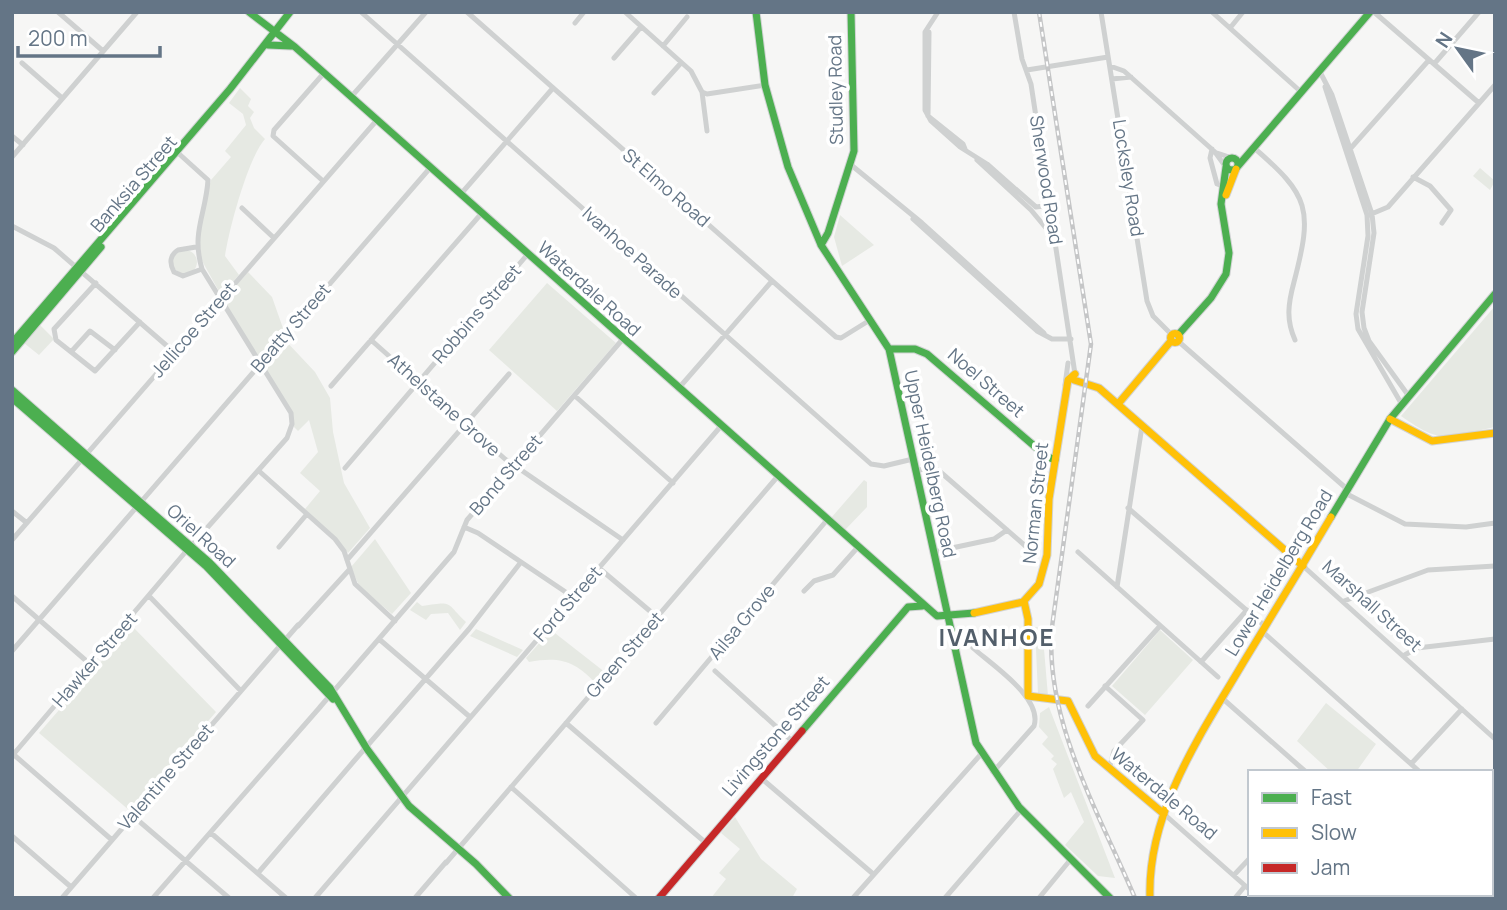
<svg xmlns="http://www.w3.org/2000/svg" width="1507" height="910" viewBox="0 0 1507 910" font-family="Manrope,sans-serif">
<rect width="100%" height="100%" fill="#f6f6f5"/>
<!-- green -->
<path fill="#e6e9e3" d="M240 88 251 99 248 106 254 112 250 118 254 128 265 139C248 158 229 229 225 256L239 275 221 295 201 259 199 227 211 180 231 157 225 151 246 125 243 114 229 103Z
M1480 168 1495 181 1490 190 1473 176Z
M840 215 874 245 842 266 834 237Z
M173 262a12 12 0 1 1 24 0a12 12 0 1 1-24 0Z
M248 272 272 297 284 331 260 360 223 300Z
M547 283 616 343 557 411 489 350Z
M1495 306V427C1447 437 1443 446 1401 416Z
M40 325 54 339 39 355 24 343Z
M284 339 315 372 330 398 333 432 344 483 370 528 348 553 305 509 320 491 300 473 318 452 309 420 298 431 294 427 291 411 263 364Z
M864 480 867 482V507L845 530 831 518Z
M375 539 411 593 392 614 359 586 351 567Z
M417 602 422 606C454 601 445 602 466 622L460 630 448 613 431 614 426 620 410 610Z
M132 626 216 712 130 811 39 733Z
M1035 627 1046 628 1044 649 1048 696 1038 694Z
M476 629 523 650 517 657 470 636Z
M551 630 606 673 597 685C576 661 560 656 529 662L526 658Z
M1160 630 1193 660 1145 715 1112 686Z
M1326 703 1376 744 1356 772H1331L1297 741Z
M1049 707 1115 878 1098 876 1065 845 1084 822 1071 792 1064 798 1053 769 1057 764 1051 759 1054 756 1042 744 1048 737 1039 727 1040 713Z
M735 817 761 859 797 889 792 898H711L726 879 719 873 740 849 721 833Z
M1495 861V898H1466L1467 894H1491V864Z"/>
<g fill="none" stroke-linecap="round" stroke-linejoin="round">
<defs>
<path id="fast" d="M249 12 295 47 937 616 974 613
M756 12 765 85 788 167 821 245 889 349 976 743 1019 807 1110 898
M268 45 291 46
M1226 164a6 6 0 1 1 12 0a6 6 0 1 1-12 0Z
M1238 166 1370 12
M821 245 828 233 854 151 851 12
M1178 335 1211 298 1226 274 1229 253 1221 204 1226 167
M12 343 230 89 290 12
M889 349H915L927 354 1046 456 1055 460
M12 352 101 247
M12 390 210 563 330 688 367 749 409 806 476 864 509 898
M12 398 206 566 333 699
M1331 517 1390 419 1495 294
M802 731 908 607 922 606"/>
<path id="slow" d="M1226 195 1236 169
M1170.5 338a4.5 4.5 0 1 1 9 0a4.5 4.5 0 1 1-9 0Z
M1074 380 1099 388 1303 566
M1118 404 1171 341
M1390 419 1432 441 1495 433
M1024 601 1028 619V696L1068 701 1095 756 1164 814
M974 613 1023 602 1039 584 1047 555 1049 499 1068 380 1075 374
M1150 898C1147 812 1201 734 1243 663 1273 614 1302 566 1331 517"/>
<path id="jam" d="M659 898 802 731"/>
</defs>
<!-- fast casing -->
<use href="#fast" stroke="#d1d3d4" stroke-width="9"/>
<!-- slow casing -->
<use href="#slow" stroke="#d1d3d4" stroke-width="9"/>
<!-- jam casing -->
<use href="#jam" stroke="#d1d3d4" stroke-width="9"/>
<!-- street -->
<path stroke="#cfd1d1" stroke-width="5" d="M58 12 103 51
M361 12 871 464 884 466 913 459
M467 12 836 337 841 338 870 320
M625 12 691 71 702 92 707 94 765 85
M938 12 925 32V110L931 121 960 147 987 164 1036 207 1051 205
M1014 12 1022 59 1031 84 1075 374
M1101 12 1147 301 1153 316 1172 335
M1212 12 1300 91
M1374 12 1479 103
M575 23 584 12
M1230 28 1243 12
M663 46 687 17
M614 58 641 27
M22 63 62 98
M1434 64 1479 12
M1110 66 1124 71 1215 152 1225 166
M1027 70 1108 57
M1319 70 1332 95 1372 214 1374 233 1362 312 1364 328 1369 341 1408 395
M1112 79 1131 77
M1325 87 1367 215 1368 236 1356 314 1358 329 1401 403
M702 92 707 131
M654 93 681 63
M351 97 426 12
M928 116 929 32
M928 116 963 144 965 149
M12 136 23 145
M1253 147C1310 196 1313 209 1294 282 1288 304 1286 320 1295 340
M1212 149 1210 158 1217 184 1223 186
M1350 149 1429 60
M177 152 208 180C206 214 191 232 202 269L291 413 292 424 287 438 191 546
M1217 153 1232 158
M12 157 137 12
M977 160 1031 210 1055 239
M850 164 922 223 1044 333
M1413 177 1430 186 1451 210 1442 223
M323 181 273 136 274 130 324 73
M460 195 553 88
M242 208 274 238
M1369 215 1388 207 1495 85
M913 219 1037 331 1052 339H1071
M12 226 54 248 174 352
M196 247 178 250C170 255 169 263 174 272L183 276 202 269
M96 283 54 329 56 340 95 371 140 322
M371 340 505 459 623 540
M1178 341 1347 489
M71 352 90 331 115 350
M1065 385 1068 363
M331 386 481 214
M678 389 772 281
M575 396 673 483
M345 468 527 255
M259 471 335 539 344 551 355 584 395 621
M915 471 932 467 937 469 1030 550
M1345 493 1405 524 1466 527 1495 523
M1128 508 1266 627
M12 511 27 523
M464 527 478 533 573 597
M12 540 377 120
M279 547 307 514
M933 552 994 539 1007 530
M1078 552 1218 677
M347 560 509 374
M1303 566 1495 739
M599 568 657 617
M1117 587 1142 426
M804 591 814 581 833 575 858 547
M12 596 91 665
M150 597 241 691
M1344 601 1428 570 1495 566
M298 626 349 570
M1263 632 1420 772
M379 639 470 717
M973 648C992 665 1043 698 1034 726L993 772
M12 651 430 168
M1403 656 1417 648 1495 639
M1201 662 1247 610
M715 671 792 741
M1105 686 1143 720 1114 751 1109 769
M1222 698 1306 772
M1088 706 1160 626
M320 707 454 552 467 520 622 340
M566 723 706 843
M656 723 827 520
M13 754 112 840
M12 756 188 549
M354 761 469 629 521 562
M1411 764 1462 709
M761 778 872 873
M511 787 636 898
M1164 814 1250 890
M133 816 229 898
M211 833 286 898
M1491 835 1495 838
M12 836 71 887
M446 863 778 476
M258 873 354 761
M1234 875 1250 858
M1255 894 1259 898
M62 898 298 625
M153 898 321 706
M315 898 721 426
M415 898 446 862
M853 898 982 753
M945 898 1021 810
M1039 898 1071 859
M1235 898 1245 886
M1330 898 1333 894
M1441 898V894"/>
<!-- fast -->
<use href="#fast" stroke="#4caf50" stroke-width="7"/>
<!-- slow -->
<use href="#slow" stroke="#ffc107" stroke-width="7"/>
<!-- jam -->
<use href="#jam" stroke="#c62828" stroke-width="7"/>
<defs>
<path id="rail" d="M1039 12 1091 344 1052 627C1044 720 1099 813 1135 898"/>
</defs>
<!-- rail casing -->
<use href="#rail" stroke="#c5c6c7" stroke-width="4.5"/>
<!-- rail -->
<use href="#rail" stroke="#fff" stroke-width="2" stroke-dasharray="5" stroke-linecap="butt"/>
</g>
<g text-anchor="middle" stroke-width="7" stroke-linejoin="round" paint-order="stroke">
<!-- street labels -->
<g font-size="18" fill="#647586" stroke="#fff">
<text transform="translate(836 90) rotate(-91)" y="6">Studley Road</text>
<text transform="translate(1128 178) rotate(81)" y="6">Locksley Road</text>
<text transform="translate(1046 180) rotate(81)" y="6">Sherwood Road</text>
<text transform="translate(134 184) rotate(-49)" y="6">Banksia Street</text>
<text transform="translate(666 188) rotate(41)" y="6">St Elmo Road</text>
<text transform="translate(632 253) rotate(42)" y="6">Ivanhoe Parade</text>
<text transform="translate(589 289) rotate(42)" y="6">Waterdale Road</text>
<text transform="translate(477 314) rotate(-49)" y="6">Robbins Street</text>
<text transform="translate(291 328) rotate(-49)" y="6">Beatty Street</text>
<text transform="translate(194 330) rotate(-49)" y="6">Jellicoe Street</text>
<text transform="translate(986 383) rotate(41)" y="6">Noel Street</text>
<text transform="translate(444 405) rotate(42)" y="6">Athelstane Grove</text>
<text transform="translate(930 464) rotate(78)" y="6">Upper Heidelberg Road</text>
<text transform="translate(506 475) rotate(-49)" y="6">Bond Street</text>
<text transform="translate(1036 503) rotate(-84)" y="6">Norman Street</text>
<text transform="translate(201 536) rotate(42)" y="6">Oriel Road</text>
<text transform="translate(1279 573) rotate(-59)" y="6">Lower Heidelberg Road</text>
<text transform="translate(568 604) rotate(-49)" y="6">Ford Street</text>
<text transform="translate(1372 606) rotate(42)" y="6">Marshall Street</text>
<text transform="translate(742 622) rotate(-50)" y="6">Ailsa Grove</text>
<text transform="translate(625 655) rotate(-49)" y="6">Green Street</text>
<text transform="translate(95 660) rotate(-49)" y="6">Hawker Street</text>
<text transform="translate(776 736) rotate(-49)" y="6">Livingstone Street</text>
<text transform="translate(166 777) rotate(-49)" y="6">Valentine Street</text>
<text transform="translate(1164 794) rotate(40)" y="6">Waterdale Road</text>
</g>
<!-- district labels -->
<g font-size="24" font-weight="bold" letter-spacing="2" fill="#535f6b" stroke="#fff">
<text x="997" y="646">IVANHOE</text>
</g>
</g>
<!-- border -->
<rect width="1507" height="910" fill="none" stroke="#647586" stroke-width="28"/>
<!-- legend -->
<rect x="1248" y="770" width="245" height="126" fill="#ffffff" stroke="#c1c8cf" stroke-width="2"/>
<rect x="1262" y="793" width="35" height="10" fill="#4caf50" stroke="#c1c8cf" stroke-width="2"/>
<text x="1311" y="805" font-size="21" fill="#647586">Fast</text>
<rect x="1262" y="828" width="35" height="10" fill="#ffc107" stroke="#c1c8cf" stroke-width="2"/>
<text x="1311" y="840" font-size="21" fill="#647586">Slow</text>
<rect x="1262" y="863" width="35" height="10" fill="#c62828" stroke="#c1c8cf" stroke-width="2"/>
<text x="1311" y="875" font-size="21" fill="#647586">Jam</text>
<!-- north arrow -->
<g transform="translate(1458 49) rotate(303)" stroke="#ffffff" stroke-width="5" paint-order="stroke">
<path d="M0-5L12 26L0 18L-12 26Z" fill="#647586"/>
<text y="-10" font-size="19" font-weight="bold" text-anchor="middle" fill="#647586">N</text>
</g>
<!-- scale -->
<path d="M18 46v10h142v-10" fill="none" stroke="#647586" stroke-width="3.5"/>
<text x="28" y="46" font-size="21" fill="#647586" stroke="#ffffff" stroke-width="5" paint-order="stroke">200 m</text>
</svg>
